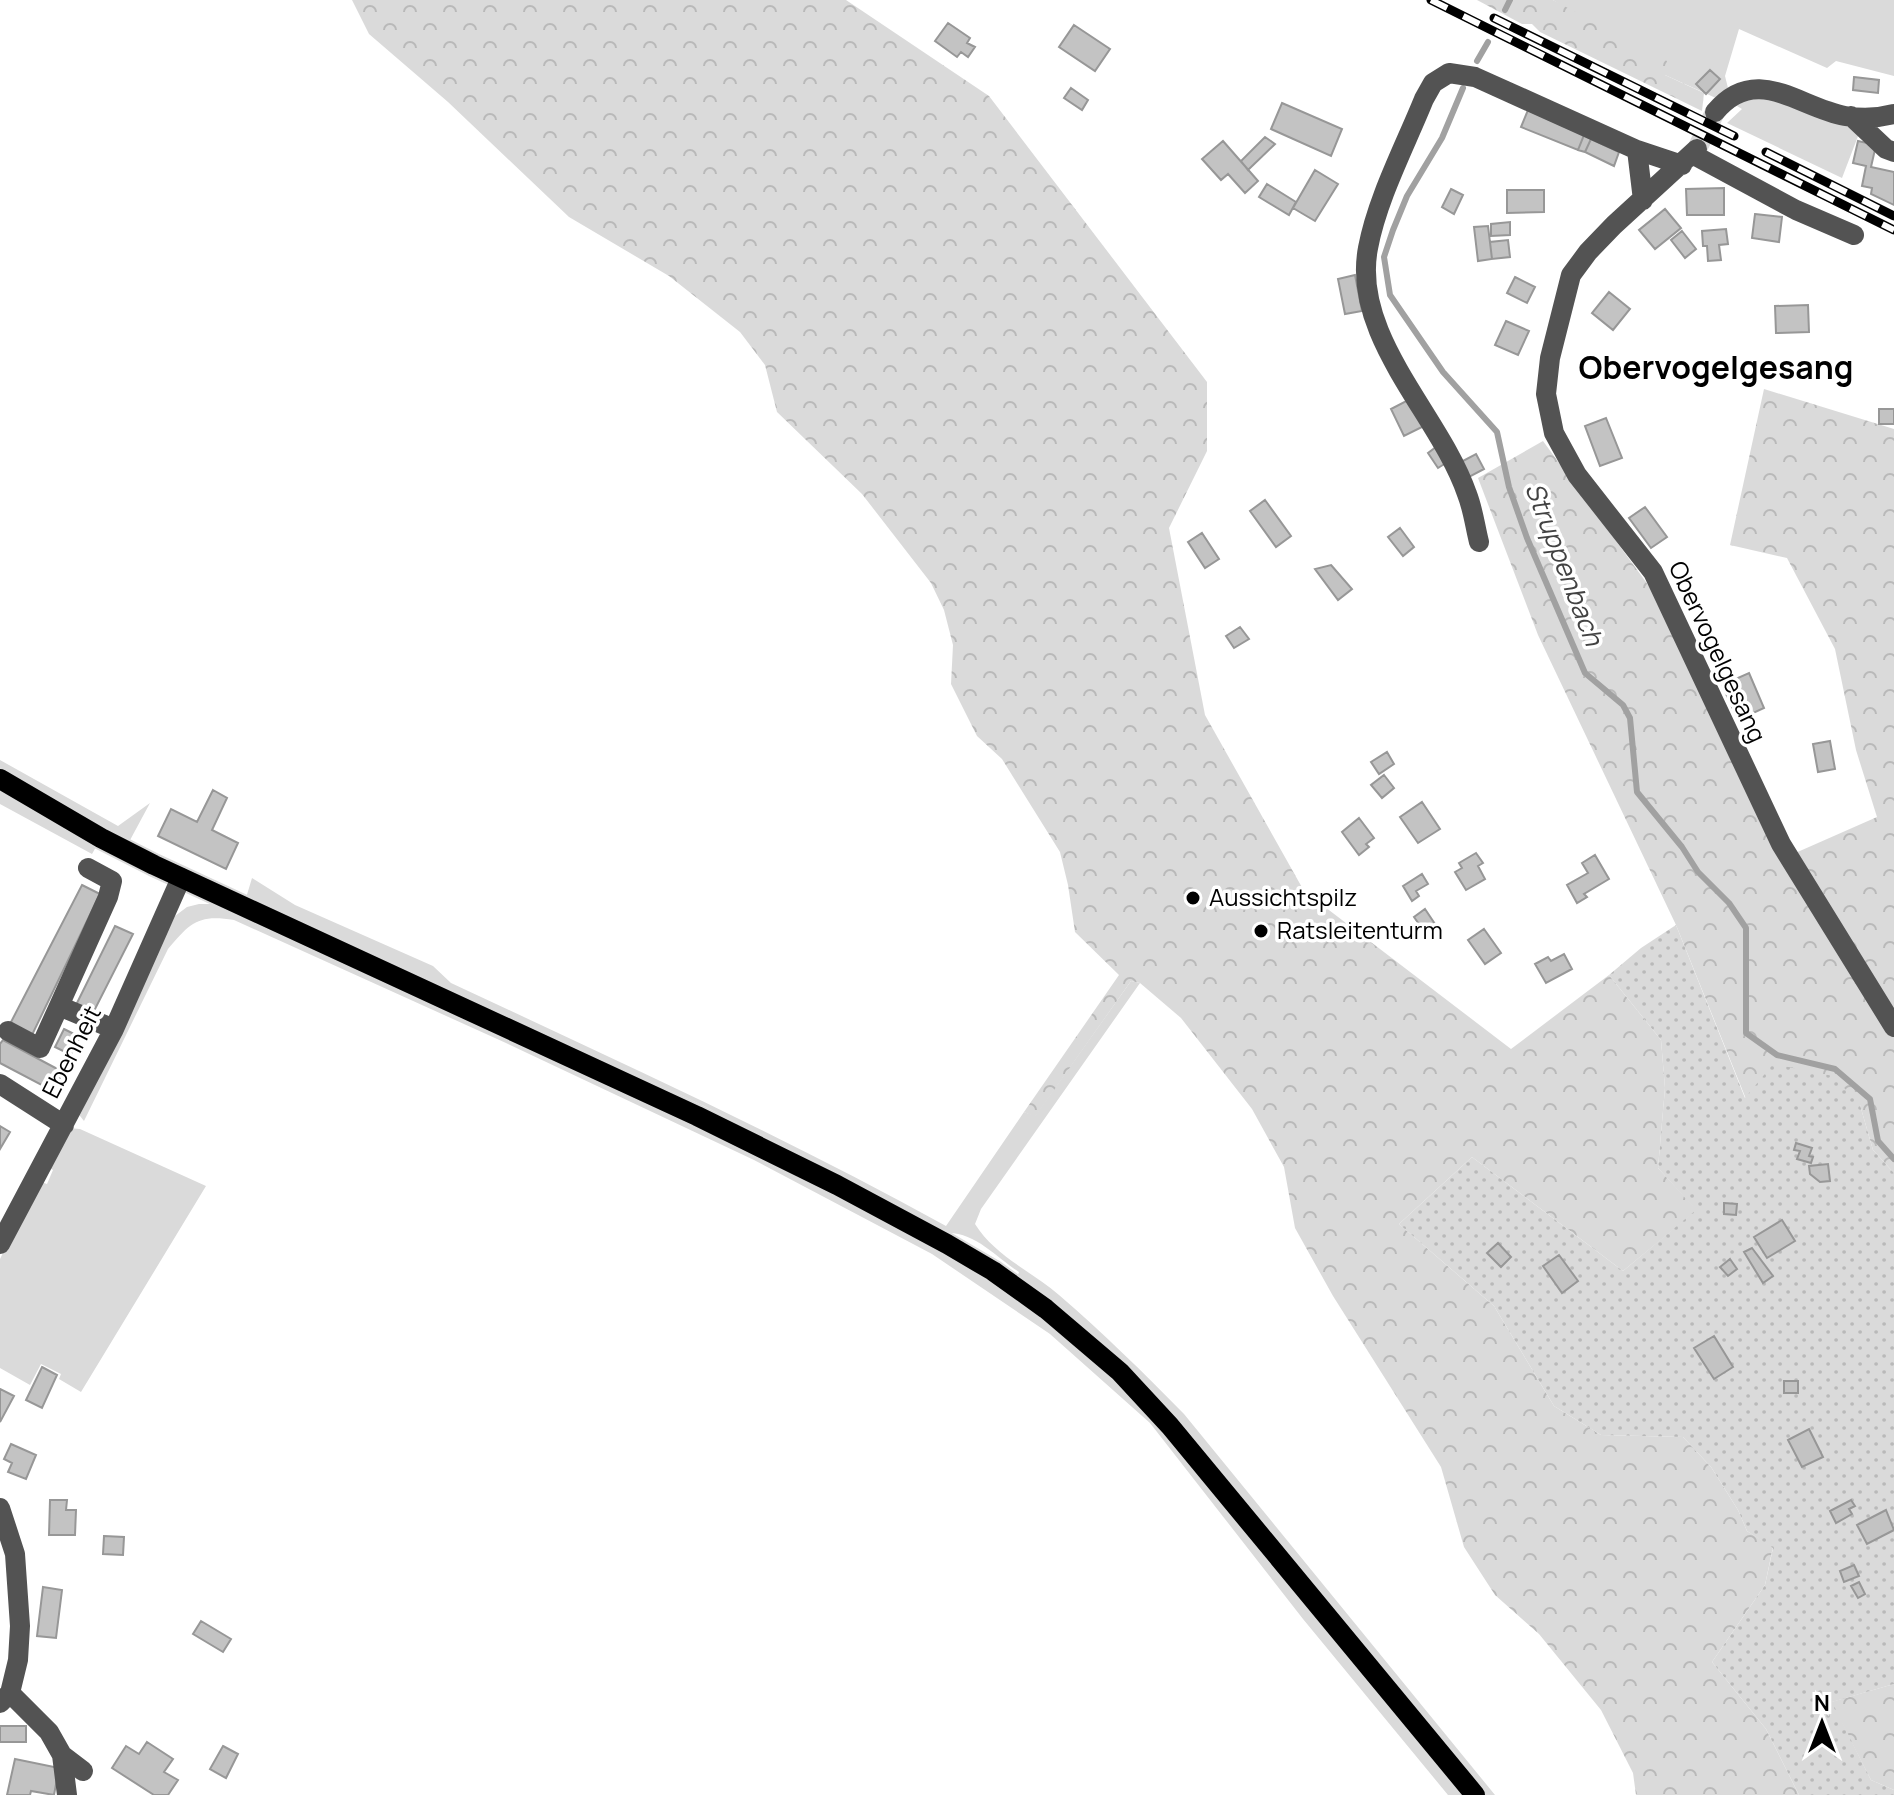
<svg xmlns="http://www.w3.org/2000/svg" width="1894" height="1795" viewBox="0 0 1894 1795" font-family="Manrope,sans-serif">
<defs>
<pattern id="forest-crowns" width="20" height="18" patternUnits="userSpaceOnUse" patternTransform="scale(2)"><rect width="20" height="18" fill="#dadada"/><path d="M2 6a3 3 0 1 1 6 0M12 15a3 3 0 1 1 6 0" fill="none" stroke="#b9b9b9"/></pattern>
<pattern id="garden-dots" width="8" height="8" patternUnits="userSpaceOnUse" patternTransform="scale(2)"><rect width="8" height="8" fill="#dadada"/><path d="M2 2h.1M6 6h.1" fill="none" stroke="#b9b9b9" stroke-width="1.8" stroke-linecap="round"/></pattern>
</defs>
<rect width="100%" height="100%" fill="#fff"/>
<!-- grass -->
<path fill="#dadada" d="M1553 0H1894V76L1836 61 1827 68 1739 29 1725 76 1728 88 1718 99 1665 75Z
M1772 97 1860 131 1842 178 1727 123 1742 109 1737 106 1746 99Z
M0 760 118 826 150 803 129 842 0 768Z
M0 789 96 847 92 854 0 804Z
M252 878 295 905 433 966 451 983C618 1061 785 1137 946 1226L1024 1112 1035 1116 1131 981 1140 983 981 1209 975 1224C995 1256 1031 1271 1059 1295 1103 1333 1144 1373 1184 1414L1495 1795H1486C1416 1710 1347 1625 1277 1540 1198 1444 1121 1346 1018 1275L1019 1272C996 1257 975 1232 947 1233L704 1106 246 898Z
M199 904H213L691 1123 832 1192 935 1249 988 1280 1042 1318 1115 1380 1154 1422 1461 1795H1448L1303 1619 1150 1423 1050 1334 932 1254 754 1160 506 1043 234 920C198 914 190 923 168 949L84 1121 76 1111 175 916 187 907Z
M68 1128 80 1129 206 1186 81 1392 59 1379 61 1374 41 1364 30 1385 0 1368V1259L38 1181 47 1184 53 1170 46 1166Z"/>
<!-- forest -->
<path fill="url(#forest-crowns)" d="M352 0H846L989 96 1207 382V451L1169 528 1205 715 1304 891 1511 1049 1609 975 1661 1040 1665 1088 1658 1168 1697 1210 1623 1271 1472 1157 1399 1224 1494 1306 1554 1406 1601 1435 1683 1437 1711 1467 1738 1510 1747 1531 1773 1547 1765 1585 1712 1662 1766 1729 1799 1795H1636L1633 1773 1601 1710 1539 1634 1495 1595 1464 1547 1441 1467 1333 1296 1295 1228 1284 1167 1252 1109 1181 1018 1140 983 1131 981 1035 1117 1024 1112 1119 975 1075 932 1068 885 1060 852 1002 759 977 736 951 684 953 645 944 610 931 583 862 494 777 412 765 365 740 332 669 276 569 217 448 102 369 34Z
M1477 0H1553L1667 61 1665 75 1704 93 1702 111 1540 32 1532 24H1522Z
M1764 389 1894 429V1014L1793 854 1877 817 1856 750 1835 649 1787 558 1730 545Z
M1543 441 1654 593 1877 1011 1894 1037V1173L1873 1150 1860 1105 1746 1099 1676 925 1538 635 1478 478Z
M1894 1684V1790L1871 1780 1831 1702Z"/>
<!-- garden -->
<path fill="url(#garden-dots)" d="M1676 925 1745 1098 1773 1064 1833 1076 1860 1105 1873 1150 1894 1173V1684L1832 1702 1871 1780 1894 1790V1795H1799L1766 1729 1712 1662 1765 1585 1773 1548 1747 1531 1738 1510 1711 1467 1683 1437 1601 1435 1554 1406 1494 1306 1399 1224 1472 1157 1623 1271 1696 1210 1658 1168 1665 1088 1661 1040 1609 975 1641 948Z"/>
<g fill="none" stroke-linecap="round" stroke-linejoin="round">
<!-- stream -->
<path stroke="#a1a1a1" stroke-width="6" d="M1505 10 1510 0
M1477 61 1488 42
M1463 88 1442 138 1407 196 1393 230 1384 257 1390 295 1443 372 1497 432 1509 487 1527 538 1585 673 1623 705 1630 718 1637 792 1682 847 1698 872 1729 903 1746 928V1033L1777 1055 1835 1069 1870 1099 1878 1141 1894 1159"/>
</g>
<!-- building -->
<path fill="#c3c3c3" stroke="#979797" stroke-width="2" d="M948 23 970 38 967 43 975 47 968 57 961 52 957 57 935 41Z
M1074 25 1110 49 1095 71 1059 47Z
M1710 70 1720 79 1706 94 1696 84Z
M1854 77 1879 80 1878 93 1853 90Z
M1071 88 1088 100 1082 110 1064 98Z
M1282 103 1342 129 1331 156 1271 129Z
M1528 110 1584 135 1578 150 1521 127Z
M1584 135 1591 139 1585 152 1578 150Z
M1265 137 1275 144 1248 170 1241 161Z
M1591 139 1619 152 1614 166 1585 152Z
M1223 141 1258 181 1245 193 1228 174 1221 180 1202 159Z
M1858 141 1876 145 1871 167 1894 172V205L1871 194 1872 188 1862 186 1866 166 1853 163Z
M1315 170 1338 184 1315 221 1293 208Z
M1267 184 1296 202 1289 215 1259 197Z
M1724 188V215H1687L1686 189Z
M1451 189 1463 195 1454 214 1442 207Z
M1507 190H1544V212L1507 213Z
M1665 209 1681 228 1655 249 1639 230Z
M1755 214 1782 217 1779 242 1752 238Z
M1510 222V235L1491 236V224Z
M1488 226 1492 259 1478 261 1474 227Z
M1726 229 1728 244 1719 245 1721 260 1708 261 1707 246H1703L1702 231Z
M1682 231 1696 249 1685 258 1671 240Z
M1508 240 1510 257 1492 259 1490 242Z
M1355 275 1362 311 1345 314 1338 279Z
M1515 277 1535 287 1527 303 1507 293Z
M1609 292 1630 309 1613 330 1592 313Z
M1808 305 1809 332 1776 333 1775 306Z
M1506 321 1529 331 1518 355 1495 345Z
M1412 398 1426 425 1404 436 1391 409Z
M1879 409H1894V424H1879Z
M1606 418 1622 458 1600 466 1585 426Z
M1436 447 1446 463 1438 468 1428 453Z
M1476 454 1484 469 1469 477 1461 462Z
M1265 500 1291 536 1276 547 1250 511Z
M1645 507 1667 537 1651 548 1629 518Z
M1400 528 1414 547 1403 556 1388 537Z
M1202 533 1219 559 1205 568 1188 542Z
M1331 565 1352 589 1338 600 1315 569Z
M1240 627 1249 639 1234 648 1226 636Z
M1749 673 1764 708 1738 720 1722 685Z
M1830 741 1835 769 1818 772 1813 744Z
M1387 752 1394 764 1379 774 1371 762Z
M1384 775 1394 788 1382 798 1371 785Z
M213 790 227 798 212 830 238 843 226 869 158 836 171 809 197 822Z
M1422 802 1440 829 1418 843 1400 817Z
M1359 818 1374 838 1366 844 1369 847 1359 855 1342 832Z
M1476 853 1483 863 1478 866 1485 879 1466 890 1455 872 1462 868 1459 863Z
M1595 855 1609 879 1584 894 1587 897 1577 903 1567 885 1588 873 1582 863Z
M1422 874 1428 884 1416 891 1419 896 1412 901 1403 886Z
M82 885 100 894 32 1035 10 1024Z
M1425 909 1437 927 1426 934 1414 917Z
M115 926 133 934 92 1015 75 1007Z
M1484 929 1501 953 1485 964 1468 940Z
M1564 954 1572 969 1546 983 1535 964 1548 957 1551 961Z
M64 1029 80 1037 71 1055 55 1047Z
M3 1040 63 1072 53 1091 0 1063V1044Z
M0 1126 10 1132 0 1149Z
M1796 1143 1812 1148 1809 1156 1813 1157 1811 1163 1797 1159 1800 1151 1794 1150Z
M1828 1164 1830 1181 1820 1182 1810 1174 1809 1166Z
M1724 1203 1737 1204 1736 1215 1724 1214Z
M1782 1220 1795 1241 1767 1258 1754 1237Z
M1498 1243 1511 1257 1501 1267 1487 1253Z
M1752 1248 1773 1276 1763 1283 1744 1252Z
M1559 1255 1578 1281 1562 1293 1543 1266Z
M1730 1259 1737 1269 1728 1276 1720 1267Z
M1714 1336 1733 1367 1714 1379 1694 1348Z
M42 1367 57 1375 42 1408 26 1400Z
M1784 1381H1798V1393H1784Z
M0 1389 14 1396 0 1422Z
M1809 1429 1823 1457 1802 1467 1788 1440Z
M11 1444 36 1455 26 1479 8 1472 12 1463 4 1459Z
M50 1500H67L66 1510H76L75 1535H49Z
M1851 1500 1855 1506 1849 1509 1852 1514 1836 1523 1830 1511Z
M1886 1510 1894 1530 1867 1544 1857 1525Z
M104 1536 124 1537 123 1555 103 1554Z
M1854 1565 1859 1576 1844 1582 1840 1571Z
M1859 1582 1865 1594 1858 1598 1851 1586Z
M43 1587 62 1590 56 1638 37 1636Z
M201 1621 231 1639 223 1652 193 1634Z
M0 1726H26V1742H0Z
M147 1742 173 1759 164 1772 178 1780 168 1795H154L112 1768 126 1746 139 1754Z
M223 1746 238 1754 226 1778 210 1769Z
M15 1759 59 1768 54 1795 31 1791 30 1795H7Z"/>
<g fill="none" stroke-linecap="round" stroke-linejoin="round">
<!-- minor-tunnel -->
<path stroke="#d9d9d9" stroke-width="20" stroke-dasharray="20 10" stroke-linecap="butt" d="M1697 149 1715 112"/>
<defs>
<path id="major" d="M0 779 101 838 154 865 697 1116 837 1185 947 1244 993 1271 1046 1309 1120 1372 1170 1426 1475 1795"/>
</defs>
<!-- major casing -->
<use href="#major" stroke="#dbdbdb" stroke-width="24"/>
<!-- minor -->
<path stroke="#535353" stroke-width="20" d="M1715 112C1756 63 1798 107 1845 116 1861 119 1879 118 1894 114
M1851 116 1886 149 1894 152
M1697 149 1614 225 1588 252 1571 275 1550 358 1546 394 1554 433 1577 475 1653 572 1781 844 1894 1027
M1637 150 1643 200
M1692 154 1796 210 1854 235
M1479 542C1475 526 1473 509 1467 494 1440 415 1351 337 1368 248 1377 199 1405 146 1424 99L1433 83 1449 73 1475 77 1637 150 1682 165
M88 868 112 881 108 897 59 1006 114 1029
M8 1031 40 1048 59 1006
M0 1084 64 1125
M0 1244 114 1029 181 878
M0 1508 15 1554 20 1626 18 1660 10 1693 0 1703
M10 1693 49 1732 62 1755 67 1795
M62 1755 83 1771"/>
<!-- major -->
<use href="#major" stroke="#000" stroke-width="20"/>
<defs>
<path id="rail" d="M1431 0 1894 230
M1494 18 1734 136
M1766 152 1894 216"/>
</defs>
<!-- rail casing -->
<use href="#rail" stroke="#000" stroke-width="9"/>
<!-- rail -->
<use href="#rail" stroke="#fff" stroke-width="6" stroke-dasharray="18" stroke-linecap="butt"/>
</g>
<!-- markers -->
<g fill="#000" stroke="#fff" stroke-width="3">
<circle cx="1193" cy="898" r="8"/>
<circle cx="1261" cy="931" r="8"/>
</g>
<g text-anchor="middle" stroke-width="7" stroke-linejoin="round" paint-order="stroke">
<!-- street labels -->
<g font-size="24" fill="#000" stroke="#fff">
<text transform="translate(1717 652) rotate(65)" y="8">Obervogelgesang</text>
<text transform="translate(72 1052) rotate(-63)" y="8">Ebenheit</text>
</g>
<!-- poi labels -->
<g font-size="24" fill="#000" stroke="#fff" text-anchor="start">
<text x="1209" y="906">Aussichtspilz</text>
<text x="1277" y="939">Ratsleitenturm</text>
</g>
<!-- water labels -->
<g font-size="26" font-style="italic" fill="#424242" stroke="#fff">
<text transform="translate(1564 564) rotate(69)" y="9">Struppenbach</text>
</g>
<!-- district labels -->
<g font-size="32" font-weight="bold" fill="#000" stroke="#fff">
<text x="1716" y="379">Obervogelgesang</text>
</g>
</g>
<!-- north arrow -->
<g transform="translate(1822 1723)" stroke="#ffffff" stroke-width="6" paint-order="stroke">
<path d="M0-6L14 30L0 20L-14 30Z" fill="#000000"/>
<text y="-12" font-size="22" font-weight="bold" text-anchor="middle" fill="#000000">N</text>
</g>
</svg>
